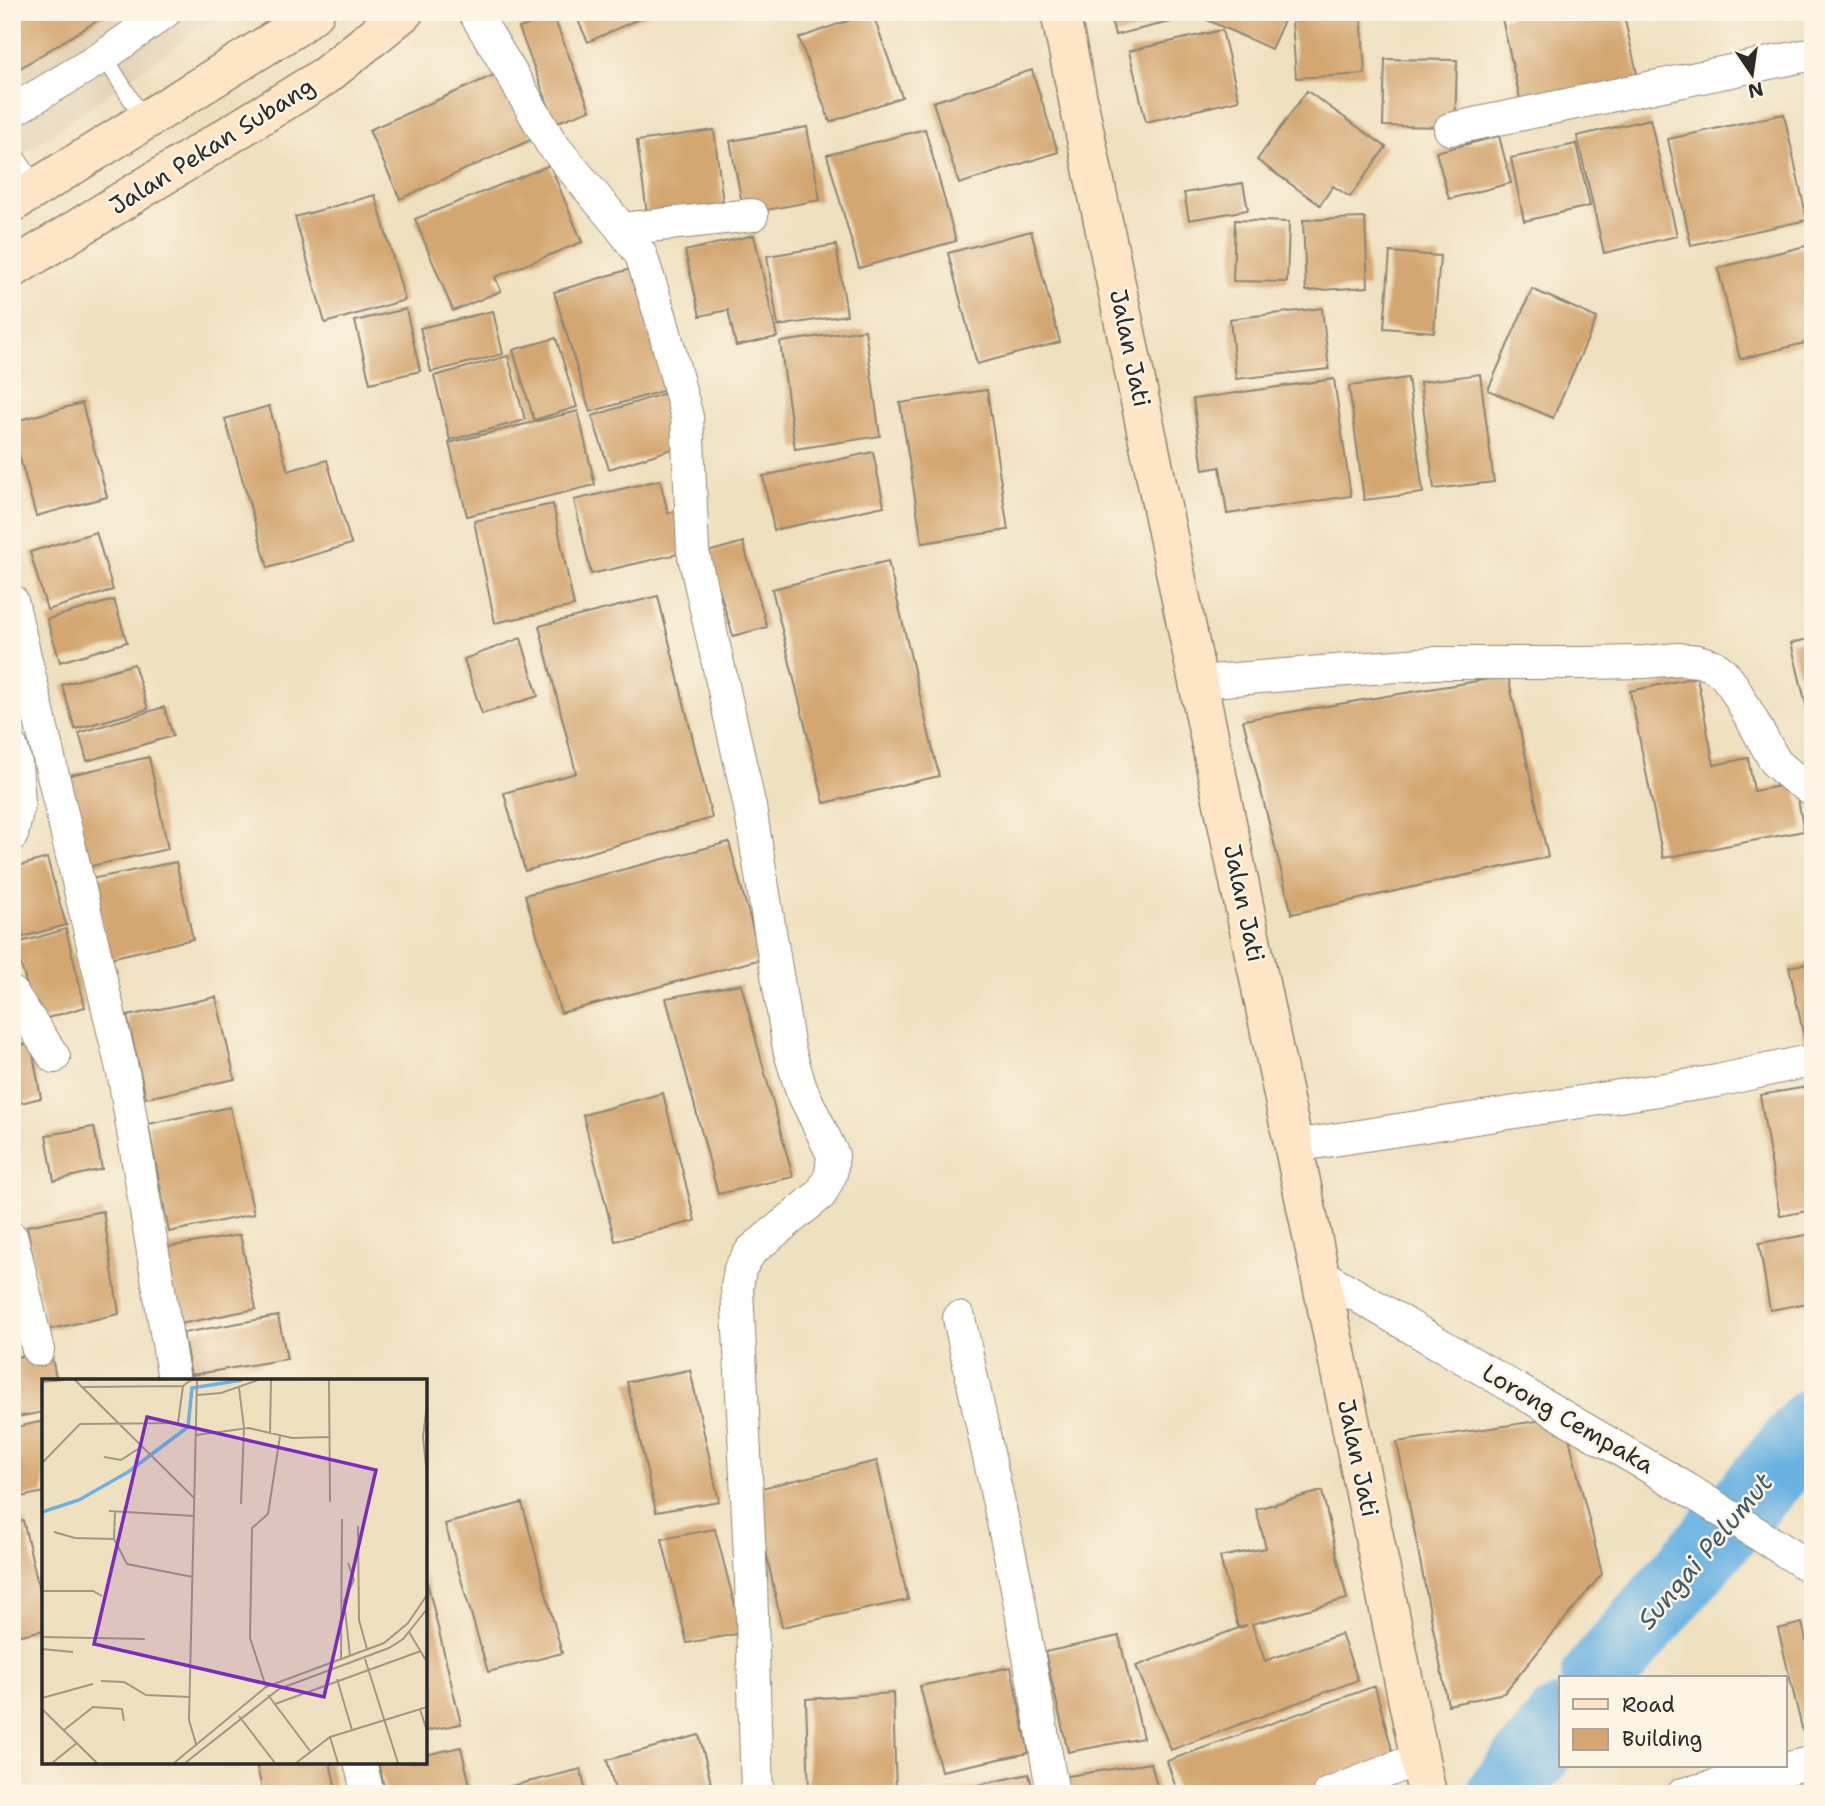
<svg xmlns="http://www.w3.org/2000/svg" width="1825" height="1806" viewBox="0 0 1825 1806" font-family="'Shantell Sans',sans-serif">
<rect width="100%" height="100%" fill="#fcf5e5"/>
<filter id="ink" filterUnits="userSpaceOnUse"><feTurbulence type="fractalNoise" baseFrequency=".0143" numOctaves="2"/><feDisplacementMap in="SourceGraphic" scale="14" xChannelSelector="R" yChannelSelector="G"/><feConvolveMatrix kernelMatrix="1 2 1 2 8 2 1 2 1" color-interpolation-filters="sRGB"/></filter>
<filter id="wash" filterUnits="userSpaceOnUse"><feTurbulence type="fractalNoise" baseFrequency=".00686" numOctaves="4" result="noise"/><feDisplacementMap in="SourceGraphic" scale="28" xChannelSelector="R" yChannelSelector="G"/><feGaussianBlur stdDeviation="1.57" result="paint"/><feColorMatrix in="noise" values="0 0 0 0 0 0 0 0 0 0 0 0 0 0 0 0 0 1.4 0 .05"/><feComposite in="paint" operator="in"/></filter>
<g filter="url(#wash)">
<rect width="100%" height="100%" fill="#efe0bf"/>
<!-- built -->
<path fill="#e3d1b4" d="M12 12H223L12 162Z"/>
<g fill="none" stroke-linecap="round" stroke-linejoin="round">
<!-- river -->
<path stroke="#6bb2e2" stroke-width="72" d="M1597 1678 1813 1424
M1502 1794 1561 1722"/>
</g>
<g id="blocks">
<!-- building -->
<path fill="#d4a772" d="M12 12H111L12 73Z
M574 12H654L588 42Z
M872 12 902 97 830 122 799 38Z
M1109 12H1168L1170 22 1115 35Z
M1208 12H1288L1271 49 1205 19Z
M1302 12H1361L1365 74 1296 78 1292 21H1303Z
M1530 12H1623L1639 82 1522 107 1502 19Z
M553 15 590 110 555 123 519 28Z
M1222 30 1239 100 1146 122 1129 51Z
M1385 59 1457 60 1455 127 1383 126Z
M1032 70 1058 152 959 184 933 102Z
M503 71 533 139 400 199 369 130Z
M1307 91 1386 147 1350 197 1333 186 1320 205 1257 160Z
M1784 114 1807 220 1691 245 1668 139Z
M1650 119 1677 236 1604 253 1577 136Z
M807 127 820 200 744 214 730 141Z
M925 129 956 241 859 268 827 155Z
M714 130 724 211 648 221 637 141Z
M1499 136 1511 183 1449 199 1436 152Z
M1576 144 1590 206 1524 221 1511 158Z
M550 165 582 242 495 277 501 291 453 311 415 219Z
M1243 183 1248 210 1189 220 1184 193Z
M375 195 405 300 325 323 295 217Z
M1365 218 1368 287 1306 291 1303 220Z
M1235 220 1289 222 1287 282 1233 281Z
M1031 231 1060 342 977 364 948 253Z
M754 235 777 337 736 346 728 310 700 316 685 251Z
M1813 244V341L1740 359 1718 268Z
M836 245 847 315 778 326 767 256Z
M1390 252 1440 256 1434 332 1384 328Z
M640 266 676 387 590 412 554 292Z
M1532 289 1597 318 1553 418 1488 390Z
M1322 308 1329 369 1236 379 1230 319Z
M406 309 420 371 370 383 355 321Z
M493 311 503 354 431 372 420 328Z
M865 330 880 436 795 449 780 342Z
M556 338 577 407 534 420 513 350Z
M508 356 525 420 450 440 434 376Z
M1480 374 1494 482 1434 489 1420 382Z
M1408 378 1423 493 1364 500 1349 386Z
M1334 379 1351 496 1227 514 1220 467 1203 470 1193 399Z
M987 390 1008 530 922 543 900 403Z
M669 392 685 445 609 469 592 416Z
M82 403 107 497 36 516 12 429V422Z
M269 406 288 471 327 460 351 544 268 568 225 419Z
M578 411 595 485 467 516 449 443Z
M873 452 884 506 774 530 763 476Z
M660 480 668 513 677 511 686 552 591 574 574 500Z
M553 504 574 606 495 623 474 521Z
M96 532 113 590 47 610 30 552Z
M743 542 767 627 733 636 708 552Z
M888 561 939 776 824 803 772 589Z
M658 596 712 818 525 871 504 793 576 773 539 626Z
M114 600 127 642 60 662 47 619Z
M521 638 538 696 482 714 464 659Z
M1813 638V712L1808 713 1791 643Z
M134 664 148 709 75 729 62 685Z
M1508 676 1548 857 1292 914 1243 720Z
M1697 677 1714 765 1748 758 1754 791 1795 783 1804 831 1663 858 1630 691Z
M164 707 173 736 87 761 79 733Z
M149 757 168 849 87 867 66 776Z
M729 842 761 959 561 1013 525 895Z
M47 858 66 925 12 940V868Z
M176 862 193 939 110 958 91 879Z
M66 929 85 1007 37 1021 15 944Z
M1813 962V1040L1805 1042 1789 967Z
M741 984 793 1177 718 1194 666 998Z
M216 997 235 1079 146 1098 127 1016Z
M31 1043 41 1098 12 1105V1047Z
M1813 1086V1210L1780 1216 1760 1095Z
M663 1093 695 1221 615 1241 583 1115Z
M230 1107 254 1214 169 1232 148 1124Z
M94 1127 102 1169 54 1181 46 1135Z
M103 1211 119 1314 46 1330 27 1226Z
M1813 1234V1302L1770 1310 1759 1243Z
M240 1235 256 1309 179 1324 161 1248Z
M278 1316 287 1359 191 1375 183 1333Z
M50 1350 57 1381H44V1412L12 1418V1358Z
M690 1370 719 1501 656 1512 627 1382Z
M1564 1417 1602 1574 1504 1693 1448 1705 1397 1442Z
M44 1421V1492L12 1499V1428Z
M877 1461 908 1600 782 1627 753 1490Z
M1322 1491 1347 1599 1252 1624 1265 1661 1341 1634 1358 1680 1171 1750 1136 1666 1247 1625 1238 1627 1220 1557 1266 1548 1256 1509Z
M522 1503 562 1653 488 1672 445 1524Z
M23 1520 44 1610V1630L12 1637V1523Z
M715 1529 742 1633 687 1643 662 1539Z
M425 1573 461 1724 425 1731Z
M1802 1623 1806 1641 1813 1639V1748L1807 1749 1778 1629Z
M1119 1636 1143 1738 1068 1752 1045 1652Z
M1011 1667 1029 1753 941 1771 920 1686Z
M1375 1686 1395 1761 1306 1794H1178L1167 1761Z
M893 1693 896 1794H809L806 1699Z
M699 1735 714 1794H616L607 1760Z
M461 1747 472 1794H386L379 1765 390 1762H425V1755Z
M256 1762H330L337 1794H263Z
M1151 1763 1159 1794H1066L1061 1777Z
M581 1769 586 1794H504L503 1788Z
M1029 1774 1034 1794H941V1793Z"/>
</g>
</g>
<g filter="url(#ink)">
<use href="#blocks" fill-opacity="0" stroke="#8d8675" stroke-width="2"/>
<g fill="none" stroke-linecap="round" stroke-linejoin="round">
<defs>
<path id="lane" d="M104 56 144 120
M12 150 37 188"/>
<path id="street" d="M474 12 510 71 551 143 622 229 641 255 661 318 687 417 693 551 750 807 789 1049 801 1089 833 1155 831 1174 821 1194 751 1251 740 1269 737 1288 751 1580 757 1794
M12 111 104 56 165 12
M1450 129 1813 54
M622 229 752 215
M12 601 124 1077 173 1374
M1199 682 1433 663H1582L1645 662 1678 659 1698 661 1714 666 1723 673 1733 686 1776 763 1795 779 1813 790
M12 748 16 764 19 802 12 835
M12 993 54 1057
M1294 1146 1717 1081 1813 1060
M12 1238 38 1350
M1320 1274 1687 1489 1813 1569
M959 1318 1016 1583 1053 1794
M360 1762 368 1794
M1329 1794 1420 1758
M1683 1794 1813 1762"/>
<path id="secondary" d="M1060 12 1427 1794
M12 203 296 27 315 12
M12 269 325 76 404 12"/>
</defs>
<!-- lane casing -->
<use href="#lane" stroke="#8d8675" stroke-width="18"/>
<!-- street casing -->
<use href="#street" stroke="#8d8675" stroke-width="34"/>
<!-- secondary casing -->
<use href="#secondary" stroke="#8d8675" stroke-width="41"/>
<!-- lane -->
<use href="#lane" stroke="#fff" stroke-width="16"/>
<!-- street -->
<use href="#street" stroke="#fff" stroke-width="32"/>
<!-- secondary -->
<use href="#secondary" stroke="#fde5c5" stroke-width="38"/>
</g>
</g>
<g text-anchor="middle" stroke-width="5" stroke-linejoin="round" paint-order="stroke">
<!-- street labels -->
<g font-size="24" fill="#2b2b2b" stroke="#fcf5e5">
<text transform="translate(212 146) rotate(-32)" y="8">Jalan Pekan Subang</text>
<text transform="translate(1130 348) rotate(78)" y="8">Jalan Jati</text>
<text transform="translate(1244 903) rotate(78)" y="8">Jalan Jati</text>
<text transform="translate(1568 1419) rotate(30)" y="8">Lorong Cempaka</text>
<text transform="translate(1358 1458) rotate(78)" y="8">Jalan Jati</text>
</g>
<!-- water labels -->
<g font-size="26" font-style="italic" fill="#415a6b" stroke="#fcf5e5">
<text transform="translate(1705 1551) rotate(-50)" y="9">Sungai Pelumut</text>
</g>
</g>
<!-- overview -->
<g transform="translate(42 1379)">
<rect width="385" height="385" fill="#efe0bf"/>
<path fill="none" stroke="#6bb2e2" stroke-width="3.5" d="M0 133 37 121 86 93 146 48 150 9 200 1"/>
<path fill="none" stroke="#a19884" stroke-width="2" d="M33 1 153 120M287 1 288 123M0 3 23 1M40 8 141 7 149 1M197 9 202 49 199 125M155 16 179 14 216 1M385 24 381 58 385 96M228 54 229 1M154 56 207 49 250 59 287 58M62 78 79 81 99 68M0 84 38 45 136 44 141 7M67 132 152 137M73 132 72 160 85 185 151 198M316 147 317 241 325 270M12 153 33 159 72 160M306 184 312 201 302 222 308 277M0 212H51L60 217M367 253 385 283M0 258 103 260M0 270 31 273M299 280 300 140M323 280 356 384M295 300 310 351M59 302 82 303 104 316 148 318M224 308 208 259 210 149 226 135 238 57M226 316 268 372M0 319 51 305M233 325 379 272M0 330 55 384M378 330 385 352M197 337 233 384M22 351 51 328 80 330 82 342M288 358 296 384M154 365 147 341 155 1M10 384 35 364M132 384 224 308 342 264 366 244 385 216M143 384 237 310 347 269 361 260 385 230M254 384 288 358 385 328"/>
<path fill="#7b2cbf" fill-opacity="0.15" stroke="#7b2cbf" stroke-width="3.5" d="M105 38 334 91 282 318 52 265Z"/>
<rect width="385" height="385" fill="none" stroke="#2b2b2b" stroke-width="3.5"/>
</g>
<!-- margin -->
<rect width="1825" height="1806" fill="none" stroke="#fcf5e5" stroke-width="42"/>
<!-- legend -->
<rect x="1559" y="1676" width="228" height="91" fill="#fcf5e5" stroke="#a8a49b" stroke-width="2"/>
<rect x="1573" y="1699" width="35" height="10" fill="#fde5c5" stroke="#a8a49b" stroke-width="2"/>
<text x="1622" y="1712" font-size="21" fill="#2b2b2b">Road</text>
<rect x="1573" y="1729" width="35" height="21" fill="#d4a772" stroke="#a8a49b" stroke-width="2"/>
<text x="1622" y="1746" font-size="21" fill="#2b2b2b">Building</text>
<!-- north arrow -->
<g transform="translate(1752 74) rotate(167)" stroke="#fcf5e5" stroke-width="5" paint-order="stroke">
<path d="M0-5L12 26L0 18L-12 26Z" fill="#2b2b2b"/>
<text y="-10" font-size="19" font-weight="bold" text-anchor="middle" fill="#2b2b2b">N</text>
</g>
</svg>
